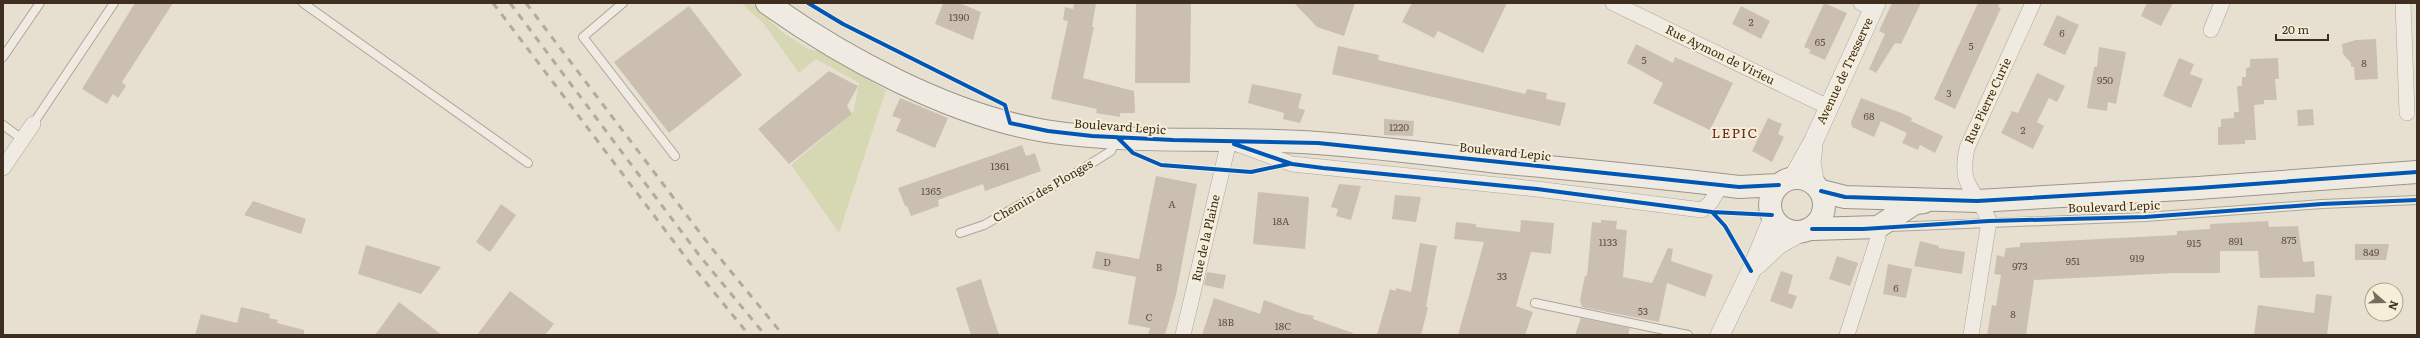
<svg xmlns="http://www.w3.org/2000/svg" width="2420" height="338" viewBox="0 0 2420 338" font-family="Literata,serif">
<rect width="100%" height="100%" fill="#e7e0d1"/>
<!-- green -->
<path fill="#d6d7b3" d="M741 3H752L782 32 808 49 824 52 886 90 839 233 791 165 853 113 859 83 816 59 799 73 764 24Z"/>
<!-- building -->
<path fill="#cbbfb2" d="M135 3H173L122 82 126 86 118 98 113 94 107 104 82 89Z
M943 3H959L981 12 973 40 935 24Z
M1074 3H1096L1092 27H1094L1083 78 1134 91 1135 113H1120V117L1096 113 1097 109 1051 99 1068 21 1063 20 1065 7 1073 9Z
M1136 3H1191L1190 83H1135Z
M1294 3H1355L1344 36 1317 27Z
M1412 3H1507L1483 53 1438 31 1434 38 1402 22Z
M1824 3 1847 13 1825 60 1809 53 1811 50 1804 47Z
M1892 3H1921L1901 44 1895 43 1876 73 1869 69 1885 34 1879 31Z
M1978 3H2000L1998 7 2001 8 1955 109 1934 99Z
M2147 3H2173L2161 26 2141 16Z
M689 6 742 75 669 133 614 62Z
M1741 6 1770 21 1761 39 1732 24Z
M2057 15 2079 25 2065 55 2043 45Z
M2376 39 2378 79 2355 80 2354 67H2351V63L2343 54 2342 44 2356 40Z
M1636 44 1673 63 1675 57 1733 83 1710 130 1653 103 1663 83 1627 63Z
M1338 46 1379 55 1378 60 1505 89 1525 94 1527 89 1547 93 1546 99 1566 103 1560 126 1332 74Z
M2099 47 2126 52 2116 104 2108 102 2107 111 2087 108 2094 67H2097Z
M2179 58 2194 64 2190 74 2203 79 2191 108 2163 96Z
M2278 58 2279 79H2275L2277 100H2264V104L2254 105 2256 140H2245V144L2218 145V127H2221V119L2234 118V112H2239L2237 86H2242V77H2246V68L2250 67V59Z
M829 71 858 86 847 106 852 114 789 164 758 129Z
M2037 73 2065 86 2057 102 2049 98 2037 122 2044 126 2033 149 2001 133 2012 111 2018 113Z
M1252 84 1302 94 1298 108 1305 110 1300 123 1283 119 1284 113 1248 103Z
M900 98 948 118 935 148 896 131 901 119 892 116Z
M1861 98 1904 114 1912 118 1911 121 1943 136 1935 153 1920 145 1918 150 1902 143 1907 133 1881 121 1874 137 1852 127 1851 122Z
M2313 109 2314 125 2298 126 2297 110Z
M1768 118 1782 124 1778 134 1784 137 1772 162 1752 151Z
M1384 119 1414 121 1413 136 1384 135Z
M1022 145 1026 156 1035 153 1041 171 985 191 983 184 938 200 939 206 911 216 907 206H905L898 188Z
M1156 176 1197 184 1176 295 1165 335H1148L1150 328 1128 324 1136 277 1092 268 1096 251 1139 259Z
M1339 184 1361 186 1351 220 1336 216 1338 209 1331 207Z
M1258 192 1309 197 1305 249 1253 244Z
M1395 195 1421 197 1416 222 1392 219Z
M253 201 306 219 301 234 244 215Z
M501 204 516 215 490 252 476 242Z
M1521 220 1554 223 1551 254 1531 252 1516 306 1533 312 1525 335H1458L1484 242 1454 239 1456 222 1476 224V227L1520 232Z
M1601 220 1617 221 1616 229 1627 230 1623 277 1652 283 1668 248 1673 249 1671 261 1713 275 1705 297 1667 283 1659 322 1582 307 1580 300 1585 276H1587L1592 222 1601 223Z
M2268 221 2269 227 2298 226 2303 262 2314 261 2315 277 2260 278 2258 251H2220V273H2174L2034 280 2026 335H1987L1992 305 1996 306 2001 275 1994 274 1997 255 2004 257 2006 248 2020 247V243L2177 235V231L2210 229V224Z
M1920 241 1939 246V248L1965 252 1962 274 1914 266Z
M1420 243 1437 246 1426 307H1428L1421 335H1377L1390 289 1396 291V288L1411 292Z
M2355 244H2389L2386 260H2355Z
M366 245 441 267 421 294 358 274Z
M1837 256 1858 263 1850 286 1829 279Z
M1888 264 1912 269 1906 298 1883 294Z
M1781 271 1793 275 1788 293 1797 296 1792 309 1770 301Z
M1207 272 1226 275 1223 289 1204 285Z
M981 279 989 305 999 335H971L956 288Z
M510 291 554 324 545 335H477Z
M2316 294 2332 296 2327 335H2254L2258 305 2314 313Z
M1214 298 1260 314 1264 300 1299 313 1314 316 1313 319 1353 333V335H1202Z
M399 302 442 335H375Z
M241 307 270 314 269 318 278 320 277 323 304 330V335H195L201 314 237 323Z
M1581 318 1630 328 1628 335H1575Z"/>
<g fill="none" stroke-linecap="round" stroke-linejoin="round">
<defs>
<path id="service" d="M303 3 528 163
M623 3 583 37 675 156
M3 57 40 3
M33 124 114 3
M3 125 22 139
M1889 227 2145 217 2322 204 2417 200
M960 233 984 225 1076 173 1111 151 1116 140
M1535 303 1688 335"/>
<path id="minor" d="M1613 3 1828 107
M1861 3 1873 9
M2403 3 2407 113
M2211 30 2222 3
M3 168 33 124
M1183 335 1229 141 1292 164 1537 189 1702 210 1711 202 1721 185
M1847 335 1878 238V227
M1971 335 1989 221C1977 188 1958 190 1967 148L2033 3"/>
<path id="tertiary" d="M1813 147 1811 163 1815 184
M1793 178 1814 140 1876 3
M1758 264 1778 245 1799 233
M1720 335 1751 271 1773 218"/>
<path id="secondary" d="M767 3C844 58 950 115 1045 131 1135 145 1226 136 1317 143 1377 147 1438 155 1498 162 1578 170 1659 177 1739 187L1779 185
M1770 205a27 27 0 1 1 54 0a27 27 0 1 1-54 0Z
M1821 191 1845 197 1977 201 2198 188 2417 172
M1812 229 1878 227 1915 203 1924 202"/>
</defs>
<!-- service casing -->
<use href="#service" stroke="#ada599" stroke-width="10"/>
<!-- minor casing -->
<use href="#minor" stroke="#ada599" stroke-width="16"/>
<!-- tertiary casing -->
<use href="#tertiary" stroke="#ada599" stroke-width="20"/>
<!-- secondary casing -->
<use href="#secondary" stroke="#9c958a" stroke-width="24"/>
<!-- service -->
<use href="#service" stroke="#efebe3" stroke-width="8"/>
<!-- minor -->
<use href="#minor" stroke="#efebe3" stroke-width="15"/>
<!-- tertiary -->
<use href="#tertiary" stroke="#efebe3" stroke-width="19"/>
<!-- secondary -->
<use href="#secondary" stroke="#efebe3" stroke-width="22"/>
<!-- rail -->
<path stroke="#afaaa2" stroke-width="3" stroke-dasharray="7 7" stroke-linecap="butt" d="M493 3 690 263 749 335
M510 3 699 255 765 335
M526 3 710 246 783 335"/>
<defs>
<path id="cycleway" d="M808 3 843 24 1005 105 1010 123 1048 131 1092 136 1173 140 1318 143 1739 187 1779 185
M1117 137 1133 153 1161 165 1251 172 1289 164
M1234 144 1292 164 1323 168 1537 189 1712 212 1772 215
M1821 191 1845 197 1977 201 2198 188 2417 172
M1712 212 1725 226 1751 271
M1812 229H1863L1989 221 2145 217 2322 204 2417 200"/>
</defs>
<!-- cycleway casing -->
<use href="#cycleway" stroke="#f7eed8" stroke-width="6"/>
<!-- cycleway -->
<use href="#cycleway" stroke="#0057b8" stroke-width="4"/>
</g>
<g text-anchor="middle" stroke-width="4" stroke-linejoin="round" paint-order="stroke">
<!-- number labels -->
<g font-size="10" fill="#605244">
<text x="959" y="21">1390</text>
<text x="1751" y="26">2</text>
<text x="2062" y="37">6</text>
<text x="1820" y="46">65</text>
<text x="1971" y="50">5</text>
<text x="1644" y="64">5</text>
<text x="2364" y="67">8</text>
<text x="2105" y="84">950</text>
<text x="1949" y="97">3</text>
<text x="1869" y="120">68</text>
<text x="1399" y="131">1220</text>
<text x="2023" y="134">2</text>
<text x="1000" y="170">1361</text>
<text x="931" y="195">1365</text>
<text x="1172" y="208">A</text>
<text x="1281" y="225">18A</text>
<text x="2289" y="244">875</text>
<text x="2236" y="245">891</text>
<text x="1608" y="246">1133</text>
<text x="2194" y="247">915</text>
<text x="2371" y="256">849</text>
<text x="2137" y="262">919</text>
<text x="2073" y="265">951</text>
<text x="1107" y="266">D</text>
<text x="2020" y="270">973</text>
<text x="1159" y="271">B</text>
<text x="1502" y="280">33</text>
<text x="1896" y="292">6</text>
<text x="1643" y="315">53</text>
<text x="2013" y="318">8</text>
<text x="1149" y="321">C</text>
<text x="1226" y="326">18B</text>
<text x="1283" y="330">18C</text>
</g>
<!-- street labels -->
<g font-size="12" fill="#3d2e20" stroke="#f7eed8">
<text transform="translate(1720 55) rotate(26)" y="4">Rue Aymon de Virieu</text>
<text transform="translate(1845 71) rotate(-65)" y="4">Avenue de Tresserve</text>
<text transform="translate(1988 101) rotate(-65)" y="4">Rue Pierre Curie</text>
<text transform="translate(1120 127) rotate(4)" y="4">Boulevard Lepic</text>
<text transform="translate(1505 152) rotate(6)" y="4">Boulevard Lepic</text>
<text transform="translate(1043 191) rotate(-30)" y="4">Chemin des Plonges</text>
<text transform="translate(2114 207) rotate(-2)" y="4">Boulevard Lepic</text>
<text transform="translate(1206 238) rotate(-77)" y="4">Rue de la Plaine</text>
</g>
<!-- quarter labels -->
<g font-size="14" letter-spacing="1" fill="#6b2e1e" stroke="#f7eed8">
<text x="1735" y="138">LEPIC</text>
</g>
</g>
<!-- border -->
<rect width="2420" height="338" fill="none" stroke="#3d2e20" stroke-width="8"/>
<!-- north arrow -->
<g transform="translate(2384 302) rotate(110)"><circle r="19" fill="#f7eed8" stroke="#ada18e"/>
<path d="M0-3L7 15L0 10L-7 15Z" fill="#786c5e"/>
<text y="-6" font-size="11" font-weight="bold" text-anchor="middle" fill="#3d2e20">N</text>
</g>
<!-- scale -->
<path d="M2276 34v6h52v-6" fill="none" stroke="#3d2e20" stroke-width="2"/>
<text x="2282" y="34" font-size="12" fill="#3d2e20" stroke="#f7eed8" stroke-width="3" paint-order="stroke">20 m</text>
</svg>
